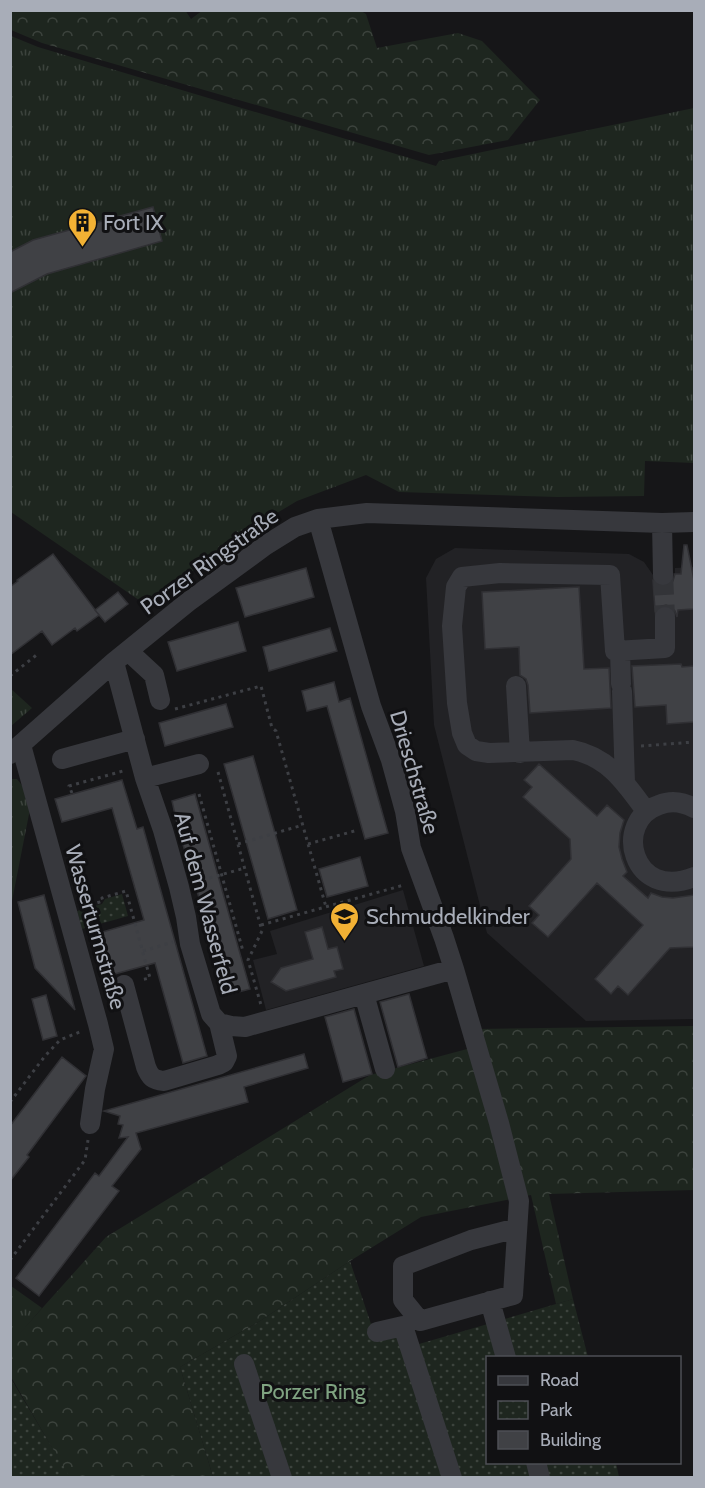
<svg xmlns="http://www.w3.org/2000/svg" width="705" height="1488" viewBox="0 0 705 1488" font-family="Cabin,sans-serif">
<defs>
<pattern id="grass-tufts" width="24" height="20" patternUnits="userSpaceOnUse" patternTransform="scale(1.5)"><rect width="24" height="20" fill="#1e261f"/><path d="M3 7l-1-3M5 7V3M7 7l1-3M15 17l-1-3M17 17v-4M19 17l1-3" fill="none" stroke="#3c433d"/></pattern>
<pattern id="forest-crowns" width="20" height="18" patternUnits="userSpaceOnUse" patternTransform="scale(1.5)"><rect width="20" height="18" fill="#1e261f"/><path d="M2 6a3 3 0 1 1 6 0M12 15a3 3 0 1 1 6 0" fill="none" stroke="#3c433d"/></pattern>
<pattern id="park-dots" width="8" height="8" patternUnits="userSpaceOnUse" patternTransform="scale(1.5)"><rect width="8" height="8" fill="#1e261f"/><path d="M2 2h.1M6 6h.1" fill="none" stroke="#3c433d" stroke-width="1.8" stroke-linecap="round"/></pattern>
</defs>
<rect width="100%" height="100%" fill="#161618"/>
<!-- built -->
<path fill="#222225" d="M455 548 629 554 644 562 653 575 675 573V568L694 567V1019L586 1021 487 933 434 725 426 578 436 559Z
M403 890 424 966 266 1010 253 960 277 954 270 931Z"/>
<!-- grass -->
<path fill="url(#grass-tufts)" d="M11 36 38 47 436 166 439 161 694 108V463L645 461 644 496 557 497 399 492 366 475 297 501 227 543 149 607 11 512Z
M10 688 32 708 11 726H10Z
M11 779H17L24 788 30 809 11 906Z
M11 1286 42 1308 11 1344Z"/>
<!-- forest -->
<path fill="url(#forest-crowns)" d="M185 10 191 19 203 10 361 11 366 14 377 48 458 33 482 41 540 100 508 140 429 155 42 43 11 30V11Z
M694 1026V1190L549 1194 573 1299 556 1304 531 1195 421 1217 350 1261 260 1321 180 1367 213 1477H69L11 1377 10 1344 106 1237 370 1075 482 1045 478 1029Z"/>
<!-- park -->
<path fill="url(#park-dots)" d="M122 894 128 916 82 929 77 911 102 904 105 899Z
M350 1261 371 1324 407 1316 419 1344 573 1299 588 1357 488 1358V1462L616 1463 619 1477H213L180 1367 260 1321Z
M10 1377 68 1474 69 1477H11Z"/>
<!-- building -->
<path fill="#404145" stroke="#303034" stroke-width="1.5" d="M153 207 162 241 47 274 10 293V252L33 240Z
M684 545H687L694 580V609L678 610 677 617 675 611 671 607 666 605 659 607 655 611 653 581 658 586 664 587 670 585 673 581 675 574H681Z
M53 554 99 615 77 631 75 628 52 645 42 631 10 655V587L18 581 17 580Z
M306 568 314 597 245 617 236 588Z
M579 587 584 669 609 668 611 708 530 713 528 685 526 679 520 675 519 647 485 649 482 592Z
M118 592 128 604 105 622 95 610Z
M238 622 246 651 177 671 168 642Z
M330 628 337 651 269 671 263 647Z
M681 664 682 667 694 666V722L667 724 666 705 635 707 632 666Z
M334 682 339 702 350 698 388 833 365 839 327 706 307 711 302 691Z
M226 704 233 727 165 746 159 723Z
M253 756 297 910 268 919 224 764Z
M539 764 597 816 607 805 624 820 620 833 619 847 622 859 627 872 623 876 648 898 651 893 662 897 673 898 694 895V947L670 948 628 995 618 986 611 994 595 979 643 925 597 883 548 937 532 923 539 915 529 906 571 859 570 839 523 797 532 787 524 780Z
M122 780 137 829 143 827 207 1056 183 1063 155 963 111 975 99 933 144 920 112 808 62 822 55 799Z
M195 794 250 989 227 995 211 942 212 941 178 828 172 801Z
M360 857 368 886 327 897 319 869Z
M44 895 63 965 75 1010 35 968 18 902Z
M322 927 328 949 337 947 343 969 334 971 336 977 286 991 271 982 281 968 313 959 305 932Z
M409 994 427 1058 398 1067 380 1002Z
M46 995 57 1036 43 1040 32 999Z
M354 1009 372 1074 343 1082 325 1017Z
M304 1054 308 1068 244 1087 248 1102 136 1133 141 1149 112 1186 119 1191 39 1296 16 1278 95 1173 99 1176 128 1137 119 1138 123 1125 118 1124 120 1116 104 1111Z
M62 1057 86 1076 27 1155 29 1157 10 1181V1126Z"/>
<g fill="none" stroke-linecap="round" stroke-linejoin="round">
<!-- minor-tunnel -->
<path stroke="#333438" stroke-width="20" stroke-dasharray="20 10" stroke-linecap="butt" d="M663 575 665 617"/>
<!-- path -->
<path stroke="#3d3f44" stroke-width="3" stroke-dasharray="3 4.5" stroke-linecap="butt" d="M10 676 39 653
M175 709 261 686 272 728 276 731 326 907
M641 746 694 742
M218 772 262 931 248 960 261 1005
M72 793 69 786 123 771
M199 794 243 951
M238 844 303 825
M308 844 358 830
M195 882 245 868
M83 907 103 901 102 898 126 891 150 978 140 980
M261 925 404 885
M143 951 173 942
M10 1102 45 1056 60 1040 82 1031
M10 1260 85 1160 88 1140"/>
<!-- minor -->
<path stroke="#37383d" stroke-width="20" d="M318 519 371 706 391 760 405 811 411 848 444 938 454 969 499 1123 519 1201 513 1295 420 1321 403 1300V1266L471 1240 517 1228
M662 523 663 575
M128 651 154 675 160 700
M620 651 621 684
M114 662 145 778 163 830 179 887 186 917 190 944 211 1014 219 1023 231 1026 245 1027 454 969
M516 686 520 753
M622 691 625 783
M21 745 98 1024 104 1049 95 1089 90 1124
M10 754 114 662 188 602 266 545 295 527 318 519 367 513 662 523 694 522
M62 759 135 739
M145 778 199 764
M694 808C683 802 671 800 659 805 612 821 632 902 694 877
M646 811C626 784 609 757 573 750L489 753 476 751 467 745 462 733 457 703 452 626 456 587 462 577 500 573 610 575 615 651 665 648V617
M124 985 146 1067C150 1077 153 1080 164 1081L218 1065 224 1062 227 1056 219 1023
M364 994 385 1069
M490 1301 506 1358
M377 1332 403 1326 452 1478
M244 1364 282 1478
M536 1462 540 1478"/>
</g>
<!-- icons -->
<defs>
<symbol id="building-pin" viewBox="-11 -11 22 30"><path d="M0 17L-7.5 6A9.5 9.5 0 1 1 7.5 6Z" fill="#f2b134" stroke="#111113"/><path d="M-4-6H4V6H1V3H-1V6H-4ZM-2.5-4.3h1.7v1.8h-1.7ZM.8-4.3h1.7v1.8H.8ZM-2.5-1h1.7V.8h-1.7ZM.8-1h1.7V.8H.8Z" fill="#111"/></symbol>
<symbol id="school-pin" viewBox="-11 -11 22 30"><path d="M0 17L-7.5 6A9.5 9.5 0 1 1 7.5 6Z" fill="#f2b134" stroke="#111113"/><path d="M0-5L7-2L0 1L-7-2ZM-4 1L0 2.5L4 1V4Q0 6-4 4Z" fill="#111"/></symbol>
</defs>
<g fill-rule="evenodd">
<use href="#building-pin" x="66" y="206" width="33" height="45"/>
<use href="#school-pin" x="328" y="900" width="33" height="45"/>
</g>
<g text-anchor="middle" stroke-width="6" stroke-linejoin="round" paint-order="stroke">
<!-- poi labels -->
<g font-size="22" fill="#a8adb8" stroke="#111113" text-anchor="start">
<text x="103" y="230">Fort IX</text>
<text x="366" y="924">Schmuddelkinder</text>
</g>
<!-- street labels -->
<g font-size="22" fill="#a8adb8" stroke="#111113">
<text transform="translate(209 561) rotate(-36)" y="8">Porzer Ringstraße</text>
<text transform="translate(415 772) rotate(74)" y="8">Drieschstraße</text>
<text transform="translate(206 903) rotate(75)" y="8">Auf dem Wasserfeld</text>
<text transform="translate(96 927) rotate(74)" y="8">Wasserturmstraße</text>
</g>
<!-- park labels -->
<g font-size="22" fill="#7fa381" stroke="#111113">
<text x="313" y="1399">Porzer Ring</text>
</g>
</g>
<!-- border -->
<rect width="705" height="1488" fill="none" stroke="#a8adb8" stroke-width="24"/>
<!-- legend -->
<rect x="486" y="1356" width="195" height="108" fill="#111113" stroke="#4d4f55" stroke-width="1.5"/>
<rect x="498" y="1376" width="30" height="9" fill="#37383d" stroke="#4d4f55" stroke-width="1.5"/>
<text x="540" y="1386" font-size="18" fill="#a8adb8">Road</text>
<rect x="498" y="1401" width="30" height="18" fill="url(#park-dots)" stroke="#4d4f55" stroke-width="1.5"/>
<text x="540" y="1416" font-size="18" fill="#a8adb8">Park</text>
<rect x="498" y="1431" width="30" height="18" fill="#404145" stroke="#4d4f55" stroke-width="1.5"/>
<text x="540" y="1446" font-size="18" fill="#a8adb8">Building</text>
</svg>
